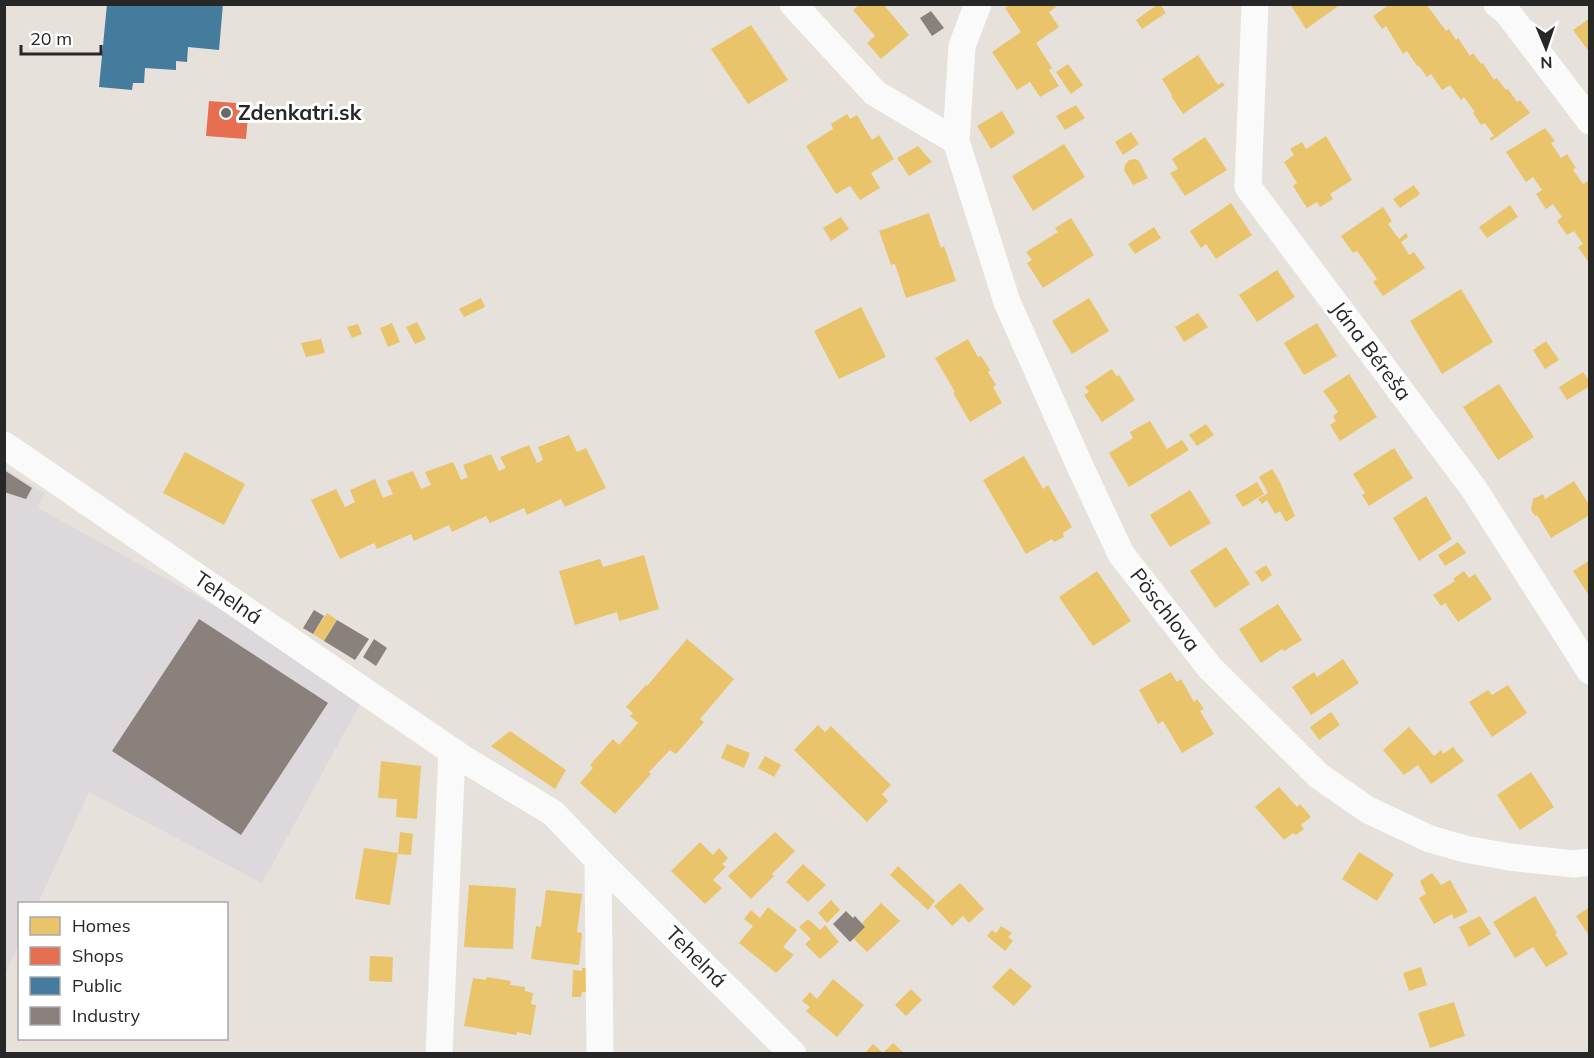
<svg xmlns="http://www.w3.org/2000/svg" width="1594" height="1058" viewBox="0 0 1594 1058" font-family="Mulish,sans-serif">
<rect width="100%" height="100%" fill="#e6e1db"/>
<!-- industrial -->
<path fill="#dcd8db" d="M4 468 44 493 38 508 367 691 262 883 89 792 38 903 20 904 19 943 6 972H4Z"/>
<!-- homes -->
<path fill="#e9c46a" d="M860 4H883L909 35 881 59 867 43 875 36 853 10Z
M1011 4H1060L1049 12 1059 27 1036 43 1052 68 1049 70 1059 86 1040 97 1030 82 1017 90 992 52 1021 32 1005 8Z
M1158 4H1160L1166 13 1142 29 1136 20Z
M1290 4H1341L1306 29Z
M1390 4H1426L1446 31 1449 29 1456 40 1458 38 1470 56 1473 53 1481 64 1483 63 1494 80 1497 78 1506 90 1508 89 1517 102 1520 100 1530 113 1491 141 1490 138 1494 136 1485 123 1481 125 1473 113 1475 112 1464 97 1461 100 1450 85 1442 90 1431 74 1427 77 1419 66H1417L1407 51 1403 54 1386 26 1382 29 1373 16Z
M1590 18V53L1573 30Z
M751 25 788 80 748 104 711 49Z
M1198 55 1218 85 1222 82 1225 85 1183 114 1171 96 1172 95 1162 79Z
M1068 64 1083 85 1071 94 1056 72Z
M1076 105 1085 118 1065 130 1056 116Z
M1002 111 1015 133 991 149 977 126Z
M847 114 850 119 857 115 872 140 879 135 894 159 871 173 880 188 860 200 850 186 836 194 806 146 833 129 831 124Z
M1545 128 1555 141 1551 143 1561 158 1567 154 1576 168 1573 170 1583 184 1588 181 1590 183V264L1578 247 1583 244 1574 231 1567 235 1557 221 1562 217 1553 204 1546 209 1536 194 1542 190 1533 177 1526 182 1506 152Z
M1131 132 1139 144 1123 155 1115 142Z
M1326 136 1352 180 1330 194 1333 199 1320 207 1317 202 1307 208 1293 186 1297 183 1284 162 1294 155 1290 149 1302 142 1306 149Z
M1205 137 1227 170 1185 196 1170 173 1178 169 1172 159Z
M1064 144 1085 177 1033 211 1012 176Z
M918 146 932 162 909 176 897 158Z
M1135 159 1139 161 1148 178 1133 185 1124 170 1125 165 1129 160Z
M1414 185 1420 194 1400 208 1393 199Z
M1231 203 1252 235 1216 259 1206 244 1201 248 1190 231Z
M1510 205 1518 217 1487 238 1479 227Z
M1383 207 1392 221 1388 224 1399 239 1406 233 1408 237 1401 242 1409 255 1414 252 1425 268 1383 296 1373 282 1377 279 1366 263 1357 251 1353 253 1341 236Z
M929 213 941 248 944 246 956 281 906 298 895 264 891 265 879 231Z
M841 217 849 229 831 241 823 228Z
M1071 218 1094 255 1043 288 1027 263 1032 260 1026 252 1058 232 1055 228Z
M1154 227 1161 238 1135 254 1128 244Z
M1277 270 1295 297 1257 322 1239 295Z
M1461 289 1493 342 1442 374 1410 321Z
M481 298 485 307 464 317 459 309Z
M1089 298 1109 331 1072 354 1052 321Z
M861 307 886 357 839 379 814 331Z
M1198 313 1208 327 1184 342 1175 327Z
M417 322 426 339 415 344 406 327Z
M392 323 400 342 388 347 380 328Z
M1317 323 1337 356 1304 375 1284 343Z
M358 324 362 334 352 338 347 327Z
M321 339 325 353 306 357 301 343Z
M968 339 978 357 981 356 990 370 988 372 996 385 993 387 1002 403 970 422 953 393 955 392 935 358Z
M1546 341 1559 360 1545 369 1533 350Z
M1112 369 1117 377 1119 375 1135 400 1102 422 1084 395 1089 392 1085 387Z
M1583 372 1590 382V386L1567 400 1559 387Z
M1349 374 1377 417 1340 441 1330 425 1336 421 1333 416 1338 412 1323 391Z
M1499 384 1534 437 1498 460 1463 407Z
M1150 421 1167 449 1182 440 1189 450 1129 487 1109 453 1133 438 1130 432Z
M1206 424 1214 435 1197 446 1189 435Z
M569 435 577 452 586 448 606 488 565 507 561 499 527 515 524 508 490 523 486 516 452 532 449 525 414 541 411 534 377 549 374 543 340 559 311 500 336 489 345 507 355 502 350 490 375 479 383 498 393 494 387 481 413 471 421 489 431 485 425 472 453 462 461 480 468 477 463 465 491 454 499 471 506 468 500 457 529 445 537 463 543 460 538 447Z
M1394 448 1413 478 1369 506 1362 495 1365 493 1353 474Z
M185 452 245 484 224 525 163 493Z
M1024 456 1043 489 1048 485 1072 527 1063 533 1064 537 1054 542 1052 539 1026 554 983 480Z
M1272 469 1280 482 1295 516 1286 522 1280 511 1275 514 1267 500 1262 504 1258 499 1268 493 1259 477Z
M1574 481 1590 506V515L1551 538 1537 515 1535 516 1531 510 1533 499 1543 494 1545 499Z
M1257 482 1264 494 1243 507 1235 495Z
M1190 490 1211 523 1170 547 1150 515Z
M1426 496 1452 539 1419 561 1393 518Z
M1458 542 1466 553 1445 566 1438 555Z
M1226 547 1250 584 1215 608 1190 571Z
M644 555 659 609 619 621 617 612 575 625 559 571 600 559 603 567Z
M1590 560V597L1573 571Z
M1266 565 1272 575 1262 582 1255 572Z
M1097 571 1131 621 1093 646 1059 597Z
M1464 571 1469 578 1475 574 1492 599 1458 622 1445 603 1441 606 1433 595 1455 581 1453 579Z
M1278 604 1302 640 1284 651 1282 649 1261 663 1239 629Z
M327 613 337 620 324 641 313 634Z
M687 639 734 679 700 719 704 722 676 754 670 750 649 772 651 774 615 814 580 783 593 768 590 765 613 739 619 745 638 723 630 716 633 713 626 707 646 685 647 686Z
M1343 659 1359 683 1311 715 1292 687 1314 672 1317 677Z
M1171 672 1177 682 1181 679 1194 702 1197 699 1204 709 1200 711 1214 734 1182 753 1163 721 1158 724 1139 690Z
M1508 685 1527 713 1492 737 1469 702 1488 690 1492 695Z
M1331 712 1340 725 1319 740 1310 727Z
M818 725 825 732 831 726 891 785 882 794 888 801 867 822 794 750Z
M1409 727 1434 756 1441 750 1443 754 1453 747 1464 761 1431 784 1418 765 1404 775 1383 750Z
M510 731 566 770 555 789 491 746Z
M727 744 750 753 744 768 721 758Z
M765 756 781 765 774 777 758 768Z
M381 761 421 766 417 819 396 817 397 799 378 798Z
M1531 772 1554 807 1520 830 1497 795Z
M1279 787 1297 807 1300 804 1311 817 1301 825 1304 829 1296 835 1293 833 1284 840 1255 807Z
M400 832 413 834 411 855 398 854Z
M775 832 795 851 772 874 774 876 751 899 728 876Z
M700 842 713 855 719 848 728 858 722 864 726 867 713 880 722 888 705 904 671 871Z
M364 848 398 853 390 905 355 899Z
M1359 852 1394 874 1377 901 1342 879Z
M803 864 826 885 808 902 786 882Z
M898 866 935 901 928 910 890 875Z
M1432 873 1441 885 1450 880 1468 912 1454 919 1452 914 1434 924 1419 898 1426 894 1420 881Z
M960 883 984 909 969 923 963 916 952 926 934 906Z
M469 885 516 888 513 949 464 947Z
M546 890 582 894 577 932 582 933 579 965 531 959 536 926 541 927Z
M1535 896 1557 933 1555 934 1568 954 1546 967 1533 947 1515 958 1493 922Z
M831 900 840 910 827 923 818 913Z
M881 903 900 921 867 952 853 938 865 927 862 923Z
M768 907 797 930 783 947 794 955 776 973 739 943 753 926 744 919 751 910 760 918Z
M1590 907V937L1576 916Z
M1480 916 1491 934 1469 947 1459 927Z
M808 919 820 930 825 925 839 942 820 959 805 944 811 939 799 927Z
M1001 926 1012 933 1008 937 1013 941 1005 951 987 936 992 930 996 933Z
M370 956 393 957 392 982 369 981Z
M1421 967 1427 985 1409 991 1403 973Z
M582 968H592L591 992H582L581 997H572L573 970 582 971Z
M1010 968 1032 986 1014 1006 992 987Z
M487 977 511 981 510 985 525 987V991L533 993 531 1004 536 1005 531 1035 517 1032V1035L464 1026 473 978 486 980Z
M833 979 864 1005 837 1037 806 1011 810 1007 802 1001 810 992 817 999Z
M911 989 922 1000 906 1016 895 1005Z
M1454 1002 1465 1036 1430 1048 1418 1013Z
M893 1043 905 1054H864L873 1044 883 1053Z"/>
<!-- shops -->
<path fill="#e76f51" d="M209 101 249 104 246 139 206 136Z"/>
<!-- public -->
<path fill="#457b9d" d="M107 4H223L219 50 188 47 187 62 176 61V70L145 68 144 83H133L132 90 99 87Z"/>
<!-- industry -->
<path fill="#8a817c" d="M931 11 944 28 932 36 920 18Z
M4 470 32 488 26 499 4 492Z
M314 610 324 616 313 634 303 628Z
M199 619 328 703 241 835 112 751Z
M337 620 369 639 355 660 324 641Z
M374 639 387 648 376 666 363 657Z
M846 911 853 918 855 916 865 927 850 942 833 924Z"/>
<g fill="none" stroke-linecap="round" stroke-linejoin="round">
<!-- minor -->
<path stroke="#fbfafa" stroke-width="27" d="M793 4 875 93 956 141
M978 4 962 46 956 141 1007 302 1079 464 1121 554 1210 668 1319 776 1368 810 1430 839 1465 849 1509 857 1574 864 1590 862
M1255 4 1248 187 1474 489 1590 671
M1497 4 1507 12 1590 121
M4 445 462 758 553 813 598 860 793 1054
M598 860 600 1054
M439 1054 452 751"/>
</g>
<!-- markers -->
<circle fill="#6a6866" stroke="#fff" stroke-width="2" cx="226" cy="113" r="6"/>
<g text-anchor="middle" stroke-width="6" stroke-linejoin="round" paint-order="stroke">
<!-- poi labels -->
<g font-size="21" font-weight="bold" fill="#272727" stroke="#fff" text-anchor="start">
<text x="238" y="120">Zdenkatri.sk</text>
</g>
<!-- street labels -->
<g font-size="21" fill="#272727" stroke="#fff">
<text transform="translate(1371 351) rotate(53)" y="7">Jána Béreša</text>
<text transform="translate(228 598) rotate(34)" y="7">Tehelná</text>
<text transform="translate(1165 610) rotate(52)" y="7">Pöschlova</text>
<text transform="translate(696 957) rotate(45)" y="7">Tehelná</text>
</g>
</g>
<!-- border -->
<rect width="1594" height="1058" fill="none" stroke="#272727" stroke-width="12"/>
<!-- legend -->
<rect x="18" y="902" width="210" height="138" fill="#ffffff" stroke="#a9a9a9" stroke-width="1.5"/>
<rect x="30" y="917" width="30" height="18" fill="#e9c46a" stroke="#a9a9a9" stroke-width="1.5"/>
<text x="72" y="932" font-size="18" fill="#272727">Homes</text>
<rect x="30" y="947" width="30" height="18" fill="#e76f51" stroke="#a9a9a9" stroke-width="1.5"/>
<text x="72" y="962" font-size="18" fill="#272727">Shops</text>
<rect x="30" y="977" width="30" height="18" fill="#457b9d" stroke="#a9a9a9" stroke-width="1.5"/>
<text x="72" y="992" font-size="18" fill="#272727">Public</text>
<rect x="30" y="1007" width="30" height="18" fill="#8a817c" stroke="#a9a9a9" stroke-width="1.5"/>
<text x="72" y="1022" font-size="18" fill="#272727">Industry</text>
<!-- north arrow -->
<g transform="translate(1546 48) rotate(178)" stroke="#ffffff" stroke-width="4.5" paint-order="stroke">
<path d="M0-4.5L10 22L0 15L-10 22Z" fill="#272727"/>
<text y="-9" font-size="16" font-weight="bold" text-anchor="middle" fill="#272727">N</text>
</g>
<!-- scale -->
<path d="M21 45v9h80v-9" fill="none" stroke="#272727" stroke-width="3"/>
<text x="30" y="45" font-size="18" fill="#272727" stroke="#ffffff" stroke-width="4.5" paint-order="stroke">20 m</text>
</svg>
